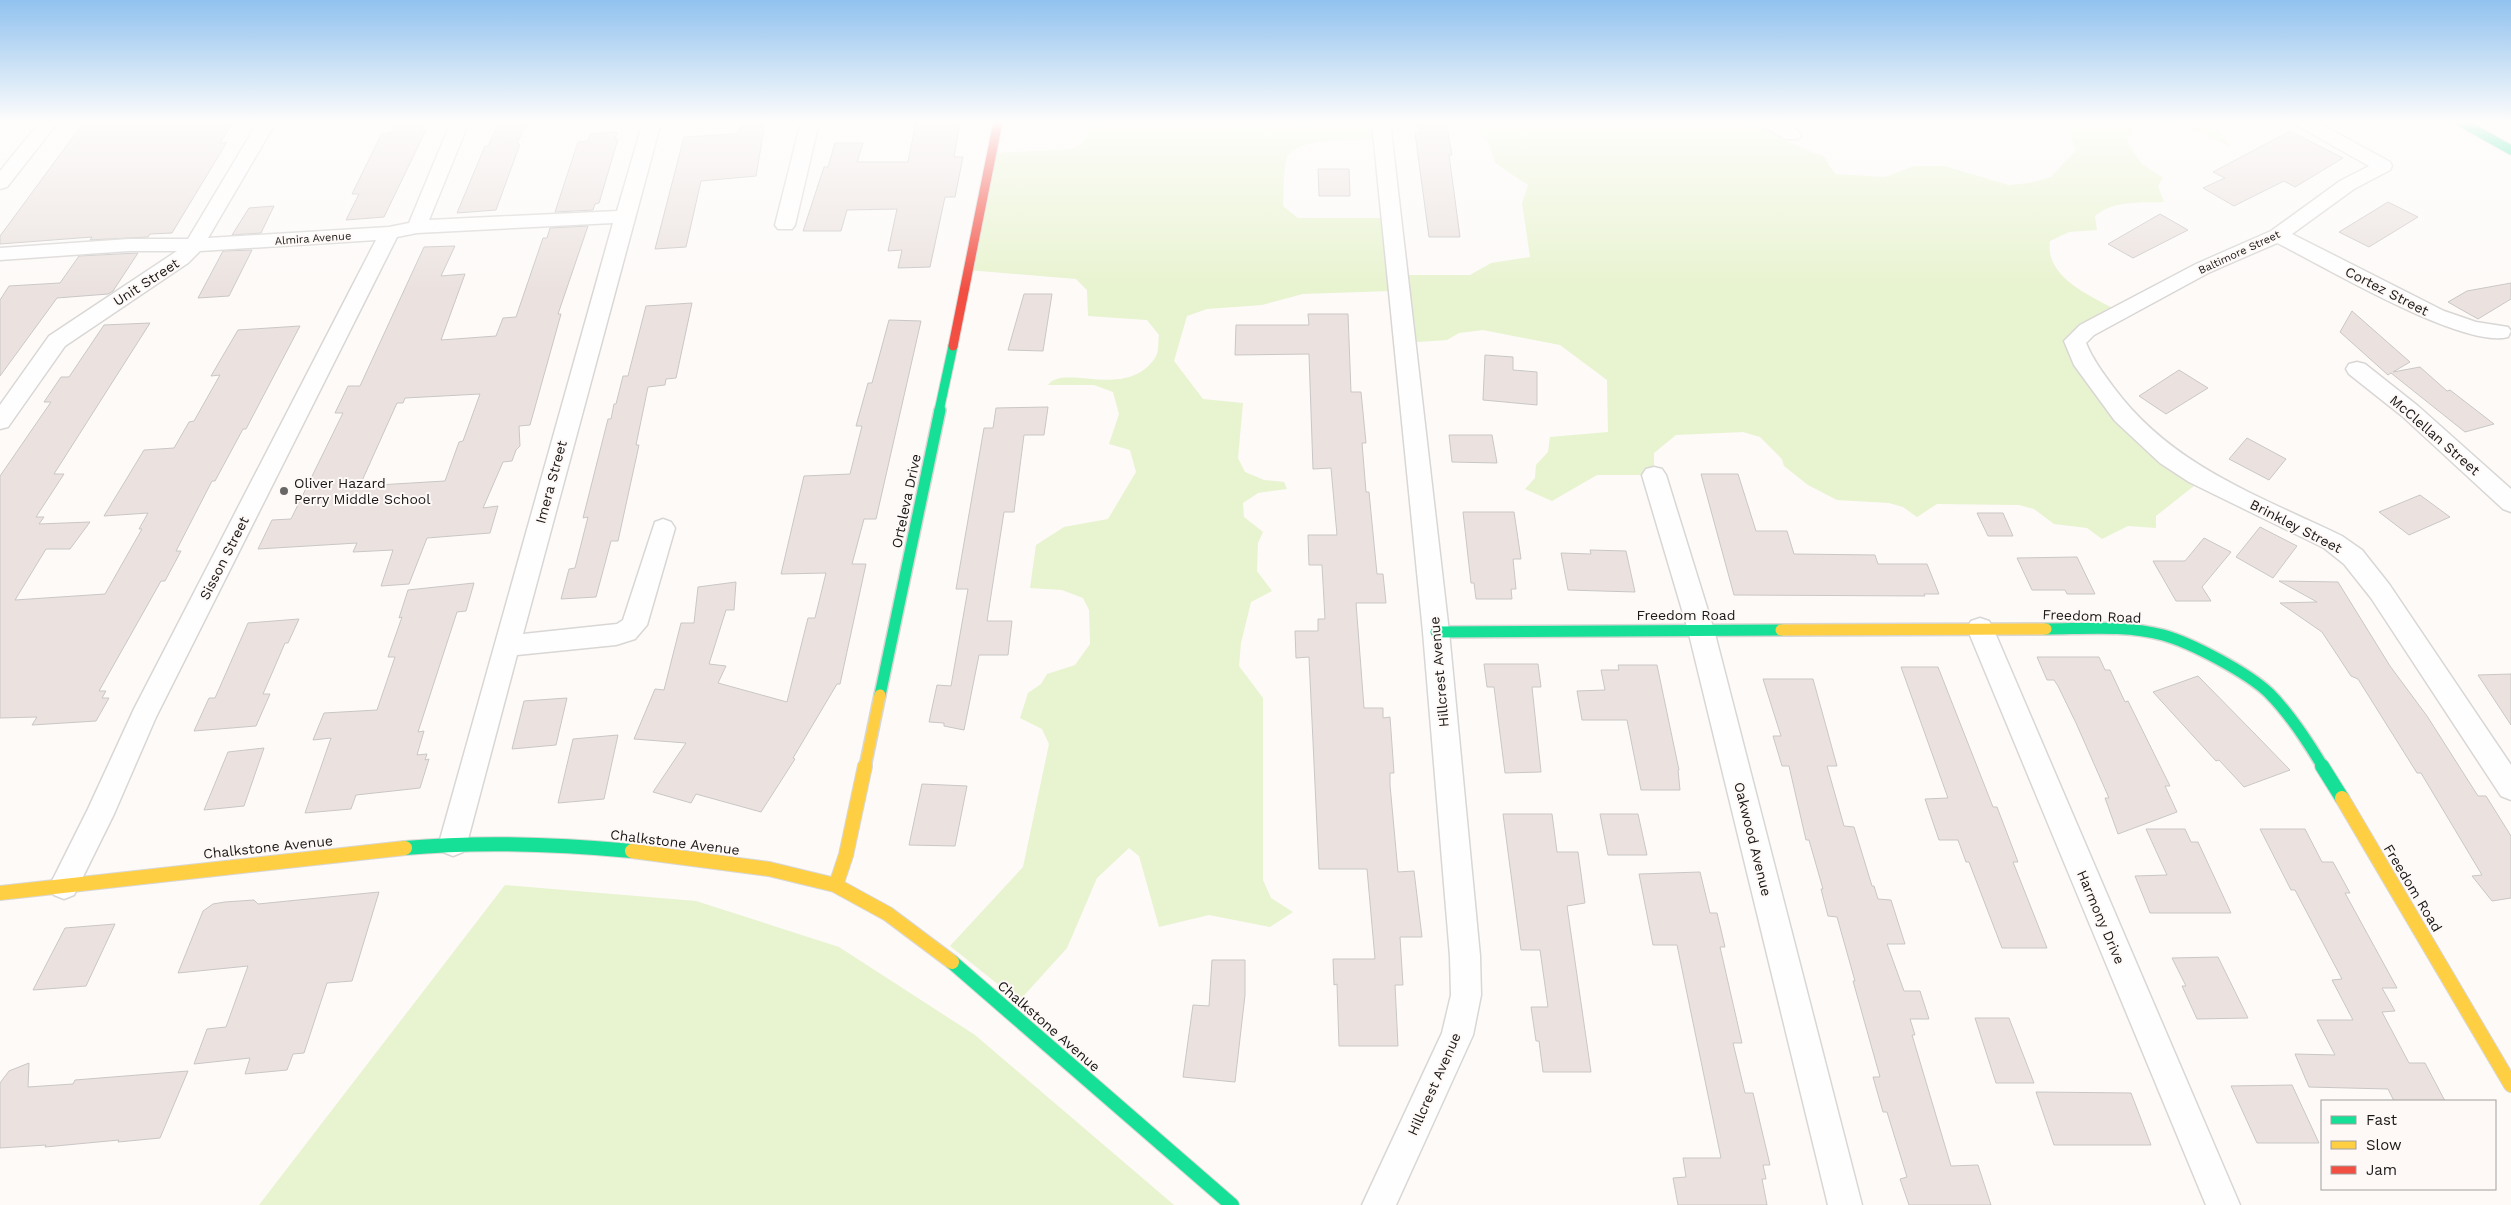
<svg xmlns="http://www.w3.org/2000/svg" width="2511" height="1205" viewBox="0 0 2511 1205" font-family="'Work Sans',sans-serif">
<rect width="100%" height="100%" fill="#fdfaf8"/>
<!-- green -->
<path fill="#e8f3cf" d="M1098 122H1215L1219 129 1294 128 1309 122H1377V139C1357 140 1300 137 1288 156 1283 164 1284 195 1283 206L1298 218H1382L1393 275H1470L1491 263 1530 257 1522 203 1528 185 1495 163 1488 141 1480 135 1478 122H1755L1791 143 1824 157 1835 174 1885 177 1914 166H1944L2009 185 2029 183 2051 177 2076 150 2065 122H2198L2213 126 2231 147C2220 142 2209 135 2198 132 2178 125 2150 127 2131 132L2127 141 2141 163 2163 178 2158 186 2164 202C2140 203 2114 200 2095 216L2097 230 2069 232 2050 241C2045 278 2090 295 2116 310L2076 342 2090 372 2204 478 2156 516V528L2128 526 2102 539 2087 528 2054 524 2034 509 2019 505 1937 504 1917 517 1903 507 1889 503 1837 500 1808 485 1784 466 1782 459 1760 437 1743 432 1676 435 1654 453V475H1597L1552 501 1525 489 1535 478 1536 465 1548 452 1550 437 1608 432 1607 380 1560 345 1483 330 1459 333 1447 340 1403 343 1390 291 1303 294 1262 305 1207 309 1187 316 1174 361 1203 399 1243 403 1238 458 1245 472 1264 480 1284 482 1287 489 1258 493 1243 503 1244 517 1263 532 1258 543 1257 571 1272 591 1251 602 1241 643 1239 666 1263 698V880L1271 898 1293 912 1270 927 1209 915 1159 927 1139 856 1129 848 1097 878 1067 948 1019 1001 950 946 1023 867 1049 744 1042 729 1020 718 1028 693 1041 684 1047 674 1075 665 1090 644 1089 610 1083 598 1062 590 1030 588 1036 545 1064 527 1108 519 1136 472 1130 450 1109 444 1119 414 1113 392 1094 385H1048C1064 363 1126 401 1155 358 1159 353 1158 342 1159 335L1147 320 1088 316 1087 290 1076 279 968 270 995 153 1073 149 1084 142 1088 127Z
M505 885 696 901 839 947 975 1035 1174 1205H259Z"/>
<!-- building -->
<path fill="#ebe2df" stroke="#c9c7c6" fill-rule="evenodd" d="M84 122H229L232 123 220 143 227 142 172 233 150 234 148 237 90 240 92 237 0 244V236Z
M396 122H425L421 131 426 130 384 217 346 220 359 194H352L382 133H391Z
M500 122H527L517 144H520L496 210 457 213 485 146H488Z
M743 122H765L756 176 701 181 686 247 655 249 684 137 737 134Z
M916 122H960L954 157H963L955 197H945L930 267 898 268 902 250 888 251 897 209 847 210 841 231H803L824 167H828L835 143H863L857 162H908Z
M1418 122H1446L1452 155H1449L1460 237H1429L1415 133H1420Z
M2290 131 2343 158 2295 187 2284 181 2234 206 2203 188 2225 178 2213 172Z
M617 132 615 139H618L599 203 595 204 593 210 555 212 578 142 588 141 590 134Z
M1318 169H1349L1350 196H1319Z
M2388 202 2418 217 2369 247 2339 232Z
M274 206 261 233 232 235 249 208Z
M2160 214 2188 230 2133 258 2108 244Z
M588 226 558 314H561L530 425 519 426 520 446 516 450 512 461 503 462 483 508 498 506 490 533 427 538 409 584 381 586 393 550 353 552 357 543 258 549 272 520 291 519 343 413H335L348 386H360L424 247 455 246 441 276 465 274 441 340 496 336 503 318 516 317 543 238H547L550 228ZM480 394 463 441 459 442 445 481 378 485 379 482 361 483 397 403H403L405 398Z
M252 250 229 296 198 298 223 251Z
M138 253 113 291 108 294 57 298 0 376V300L9 286 60 283 79 256Z
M2511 283V299L2478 319 2448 302 2467 291Z
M1024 294H1052L1043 351 1008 350Z
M692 303 676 378 666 379 665 385 648 387 636 445H639L618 541H611L596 597 561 599 569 569 575 568 588 517 583 518 608 419H611L614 404H616L623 376H628L646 306Z
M2352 311 2410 362 2393 372 2420 367 2447 391 2450 390 2494 424 2465 432 2391 373 2388 375 2340 332Z
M1308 314H1348L1351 392H1361L1366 443H1362L1366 492H1369L1377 574H1383L1386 603H1356L1364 708H1383V718L1390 717 1394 773H1390V785L1398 872 1414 871 1422 937H1400L1403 985H1395L1398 1046H1339L1337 984 1334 985 1333 959H1375L1367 869H1319L1309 657 1296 658 1295 631H1318V619H1325L1322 565H1309L1308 535H1337L1331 468 1313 469 1309 354 1235 355 1236 325H1309Z
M889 320 921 321 876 519H864L852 564H866L840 684H837L793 758 795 759 761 812 696 794 691 803 653 792 686 743 634 739 655 689 664 690 681 623H694L698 587 736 582 734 610H726L709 664 726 666 718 683 787 702 808 618H815L826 573 781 574 804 476 850 474 862 426H856L868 383H872Z
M150 323 54 474H64L36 517H44L39 524 90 522 70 549H46L15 600 105 594 142 529H139L148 513 104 516 144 450 174 448 189 422 194 421 220 375 211 376 238 330 300 326 246 429H243L215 481H212L176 551H181L165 581H161L99 691H106L102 698H109L96 721 32 725 37 717 0 718V476L51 402H44L61 377H69L104 325Z
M1485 355 1513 357V370L1537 372V405L1483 400Z
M2179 370 2208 388 2166 414 2139 396Z
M1048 407 1044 435H1024L1014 512H1004L987 621H1012L1008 655H979L964 730 944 726V723L929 722 937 685 951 686 968 589H956L984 428H993L996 408Z
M1449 435H1492L1497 463 1452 462Z
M2247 438 2286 459 2269 480 2229 459Z
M1701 474H1738L1756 531H1787L1794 554 1875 555 1878 564H1927L1939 594H1924L1925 596 1734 595Z
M2420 495 2450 517 2409 535 2379 512Z
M1463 512H1514L1521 559H1513L1516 589H1511L1512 599H1476L1474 583H1471Z
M1977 513H2003L2013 536H1988Z
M2260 527 2297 546 2273 578 2236 557Z
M2204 538 2231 552 2202 587 2211 601H2176L2153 561H2185Z
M1590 550 1626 551 1635 592 1568 590 1561 553 1591 554Z
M2077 557 2095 594H2067L2065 590H2032L2017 558Z
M2279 581 2338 582 2390 666 2427 716 2478 796H2486L2511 836V898L2492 901 2472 876 2482 875 2421 773H2417L2358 679 2351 676 2322 632 2280 603 2317 602Z
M474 583 466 611 457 612 418 732 424 731 417 755 427 754 425 760 429 759 420 788 356 795 351 809 305 813 331 738 313 740 324 713 377 710 395 657H388L402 617 399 618 408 590Z
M299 619 288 643H285L263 694H270L256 726 194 731 209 698H215L248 623Z
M2037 657H2099L2105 670H2110L2125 702 2128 701 2170 786H2165L2177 812 2118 834 2105 798H2109L2076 723 2058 686 2054 680H2047Z
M1484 664H1538L1541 687H1532L1541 772 1505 773 1494 687H1487Z
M1618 665H1657L1679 770H1678L1680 790H1641L1627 720H1582L1577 691 1605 690 1601 670H1619Z
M1901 667H1938L1993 807H1997L2018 862H2013L2047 948H2002L1969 862H1966L1958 840H1939L1925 799 1948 798Z
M2511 674V725L2478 675Z
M2198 676 2255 734 2290 770 2244 787 2219 760 2216 761 2153 692Z
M1763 679H1813L1837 766H1827L1844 826 1854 827 1872 886H1874L1878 899 1891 900 1905 944H1887L1904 991H1920L1929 1019H1910L1915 1035H1912L1951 1166 1978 1165 1991 1205H1909L1900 1179 1907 1177 1887 1112H1883L1873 1077H1880L1853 981H1855L1837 917 1828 916 1821 889H1823L1809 840H1806L1789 766H1782L1773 736H1781Z
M567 698 556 745 512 749 524 701Z
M618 735 604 799 558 803 573 739Z
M264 748 244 806 204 810 228 752Z
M922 784 967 786 955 846 909 845Z
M1503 814H1552L1557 852H1578L1585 903 1567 906 1591 1072H1543L1539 1041H1536L1531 1007H1548L1540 950H1521Z
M1600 814H1638L1647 855H1608Z
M2146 829H2185L2191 842H2198L2231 913H2150L2135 876 2167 875Z
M2260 829H2305L2322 862H2333L2350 893H2345L2397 988H2382L2395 1011 2382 1012 2409 1063H2425L2445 1101H2394L2388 1089 2309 1087 2295 1054 2335 1055 2317 1020H2353L2332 980 2342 979 2295 890H2291Z
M1700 872 1710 913H1717L1725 947H1720L1742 1043H1733L1745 1093H1753L1770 1165H1763L1766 1179H1762L1767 1205H1678L1673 1178 1686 1177 1683 1158H1721L1677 945H1653L1639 874Z
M379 892 352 981 327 983 304 1053 293 1054 287 1070 245 1074 250 1058 194 1064 207 1029 226 1027 248 966 178 973 203 911 213 904 225 902 254 900 258 904Z
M115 924 86 986 33 990 65 928Z
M2218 957 2248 1018 2197 1019 2182 986H2186L2172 958Z
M1212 960H1245V995L1235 1082 1183 1077 1193 1005 1209 1006Z
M1975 1018H2009L2034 1083H1996Z
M29 1063 28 1087 73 1084 75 1080 188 1071 160 1138 118 1142 119 1140 45 1147 46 1145 0 1148V1083L9 1071Z
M2292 1085 2319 1143H2257L2231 1086Z
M2036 1092 2131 1093 2151 1145H2054Z"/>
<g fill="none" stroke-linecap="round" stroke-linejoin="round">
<defs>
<path id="street" d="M40 122H58L7 187 0 189V171Z
M258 122H276L208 238 389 227 409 223 451 122H469L429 220 617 211 643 122H661L523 634 617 624 623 620 655 522 663 519 671 522 675 528 647 625 635 639 616 645 517 655 467 843 463 852 453 856 443 852 439 843 613 223 417 233 397 237 156 717 114 814 74 895 64 899 54 895 49 886 54 877 88 809 134 709 376 240 200 251 188 263 65 346 8 427 0 429V405L49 336 177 251H129L0 260V248L129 239H188Z
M801 122H819L795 225 792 229H778L775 225Z
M1372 122H1390L1449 632 1480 956 1481 995 1473 1035 1396 1205H1362L1442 1033 1451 995 1450 956 1423 632Z
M1758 122C1773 121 1792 121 1801 135L1798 139H1786L1761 126Z
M2295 122H2317L2390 162 2392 166 2390 170 2354 189 2292 234 2444 311 2476 322 2508 327 2511 331 2508 337C2462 349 2324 266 2277 243L2210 272 2094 335 2086 343C2093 360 2103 373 2114 388 2172 466 2257 495 2342 536L2362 550 2389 584 2511 765V800L2501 796 2371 598 2344 564 2324 548 2189 482 2160 463 2115 421 2074 365 2064 341 2080 325 2196 264 2271 231 2340 181 2369 166 2298 126Z
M2357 362 2365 364 2418 406 2511 489V512L2503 509 2402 416 2349 374 2346 369 2349 364Z
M1654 467 1662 469 1666 475 1714 630 1862 1205H1828L1688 630 1642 475 1646 469Z
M1980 618 1989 621 1993 628 2240 1205H2206L1967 628 1971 621Z"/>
<path id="fast-far2" d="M2461 122 2511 150
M939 411 953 346"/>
<path id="fast-far1" d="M2046 629C2084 629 2126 625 2163 635 2192 643 2248 673 2269 693 2290 714 2308 742 2323 767
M1436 632 1781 630
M880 695 940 410"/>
<path id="fast" d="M2322 766 2342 798
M405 848C481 841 556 844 632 851
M952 962 1232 1205"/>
<path id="slow-far1" d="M1781 630 2046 629
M865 767 880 695"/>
<path id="slow" d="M2342 798 2511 1085
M632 851 769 869 835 885 888 914 952 962
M836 885 846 855 865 766
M0 893 405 848"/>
<path id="jam" d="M953 346 998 122"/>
</defs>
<!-- street casing -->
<use href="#street" stroke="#d9d7d5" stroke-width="3"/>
<!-- fast-far2 casing -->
<use href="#fast-far2" stroke="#d9d7d5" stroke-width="11"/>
<!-- fast-far1 casing -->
<use href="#fast-far1" stroke="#d9d7d5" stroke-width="14"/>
<!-- fast casing -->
<use href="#fast" stroke="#d9d7d5" stroke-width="16"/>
<!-- slow-far1 casing -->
<use href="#slow-far1" stroke="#d9d7d5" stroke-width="14"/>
<!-- slow casing -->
<use href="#slow" stroke="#d9d7d5" stroke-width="16"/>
<!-- jam casing -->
<use href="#jam" stroke="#d9d7d5" stroke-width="11"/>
<!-- street -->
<use href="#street" fill="#fffefe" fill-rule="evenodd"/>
<!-- fast-far2 -->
<use href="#fast-far2" stroke="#16e098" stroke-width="9"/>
<!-- fast-far1 -->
<use href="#fast-far1" stroke="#16e098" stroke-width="11"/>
<!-- fast -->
<use href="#fast" stroke="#16e098" stroke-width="14"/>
<!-- slow-far1 -->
<use href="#slow-far1" stroke="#ffcf43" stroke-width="11"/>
<!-- slow -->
<use href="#slow" stroke="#ffcf43" stroke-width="14"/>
<!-- jam -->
<use href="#jam" stroke="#f24e42" stroke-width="9"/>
</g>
<!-- sky -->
<linearGradient id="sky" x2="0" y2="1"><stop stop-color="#91c2ef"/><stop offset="0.42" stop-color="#fefdfc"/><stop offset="1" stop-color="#fefdfc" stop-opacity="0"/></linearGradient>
<rect width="2511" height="290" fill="url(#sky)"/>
<!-- markers -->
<circle fill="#696766" stroke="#fef9f7" stroke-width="2" cx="284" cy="491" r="5"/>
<g text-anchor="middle" stroke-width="4" stroke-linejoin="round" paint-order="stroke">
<!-- far-street labels -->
<g font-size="11" fill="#191817" stroke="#fef9f7">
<text transform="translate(313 238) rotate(-4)" y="4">Almira Avenue</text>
<text transform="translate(2239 252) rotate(-25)" y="4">Baltimore Street</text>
</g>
<!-- street labels -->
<g font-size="14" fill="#191817" stroke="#fef9f7">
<text transform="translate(146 282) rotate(-33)" y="5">Unit Street</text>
<text transform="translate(2387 291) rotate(27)" y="5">Cortez Street</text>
<text transform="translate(2435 435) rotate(41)" y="5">McClellan Street</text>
<text transform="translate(551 482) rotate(-75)" y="5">Imera Street</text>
<text transform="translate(906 501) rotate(-78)" y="5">Orteleva Drive</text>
<text transform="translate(2296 526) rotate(27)" y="5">Brinkley Street</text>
<text transform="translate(224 558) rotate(-63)" y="5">Sisson Street</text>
<text x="1686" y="620">Freedom Road</text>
<text transform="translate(2092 616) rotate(2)" y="5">Freedom Road</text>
<text transform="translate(1439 672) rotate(-95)" y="5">Hillcrest Avenue</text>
<text transform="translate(1753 839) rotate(76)" y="5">Oakwood Avenue</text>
<text transform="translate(675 842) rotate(7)" y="5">Chalkstone Avenue</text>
<text transform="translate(268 847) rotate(-6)" y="5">Chalkstone Avenue</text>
<text transform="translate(2413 888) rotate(59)" y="5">Freedom Road</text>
<text transform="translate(2101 917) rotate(67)" y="5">Harmony Drive</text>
<text transform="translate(1049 1026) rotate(41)" y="5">Chalkstone Avenue</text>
<text transform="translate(1434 1084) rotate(-66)" y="5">Hillcrest Avenue</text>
</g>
<!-- poi labels -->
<g font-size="14" fill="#191817" stroke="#fef9f7" text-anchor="start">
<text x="294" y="488">Oliver Hazard<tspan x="294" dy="16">Perry Middle School</tspan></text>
</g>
</g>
<!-- legend -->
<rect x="2321" y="1100" width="175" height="90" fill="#fef9f7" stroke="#a29f9d"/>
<rect x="2331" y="1116" width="25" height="8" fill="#16e098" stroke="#a29f9d"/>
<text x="2366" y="1125" font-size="15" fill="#191817">Fast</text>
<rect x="2331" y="1141" width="25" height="8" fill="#ffcf43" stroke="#a29f9d"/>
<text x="2366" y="1150" font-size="15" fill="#191817">Slow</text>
<rect x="2331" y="1166" width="25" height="8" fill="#f24e42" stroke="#a29f9d"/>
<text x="2366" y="1175" font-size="15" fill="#191817">Jam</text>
</svg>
